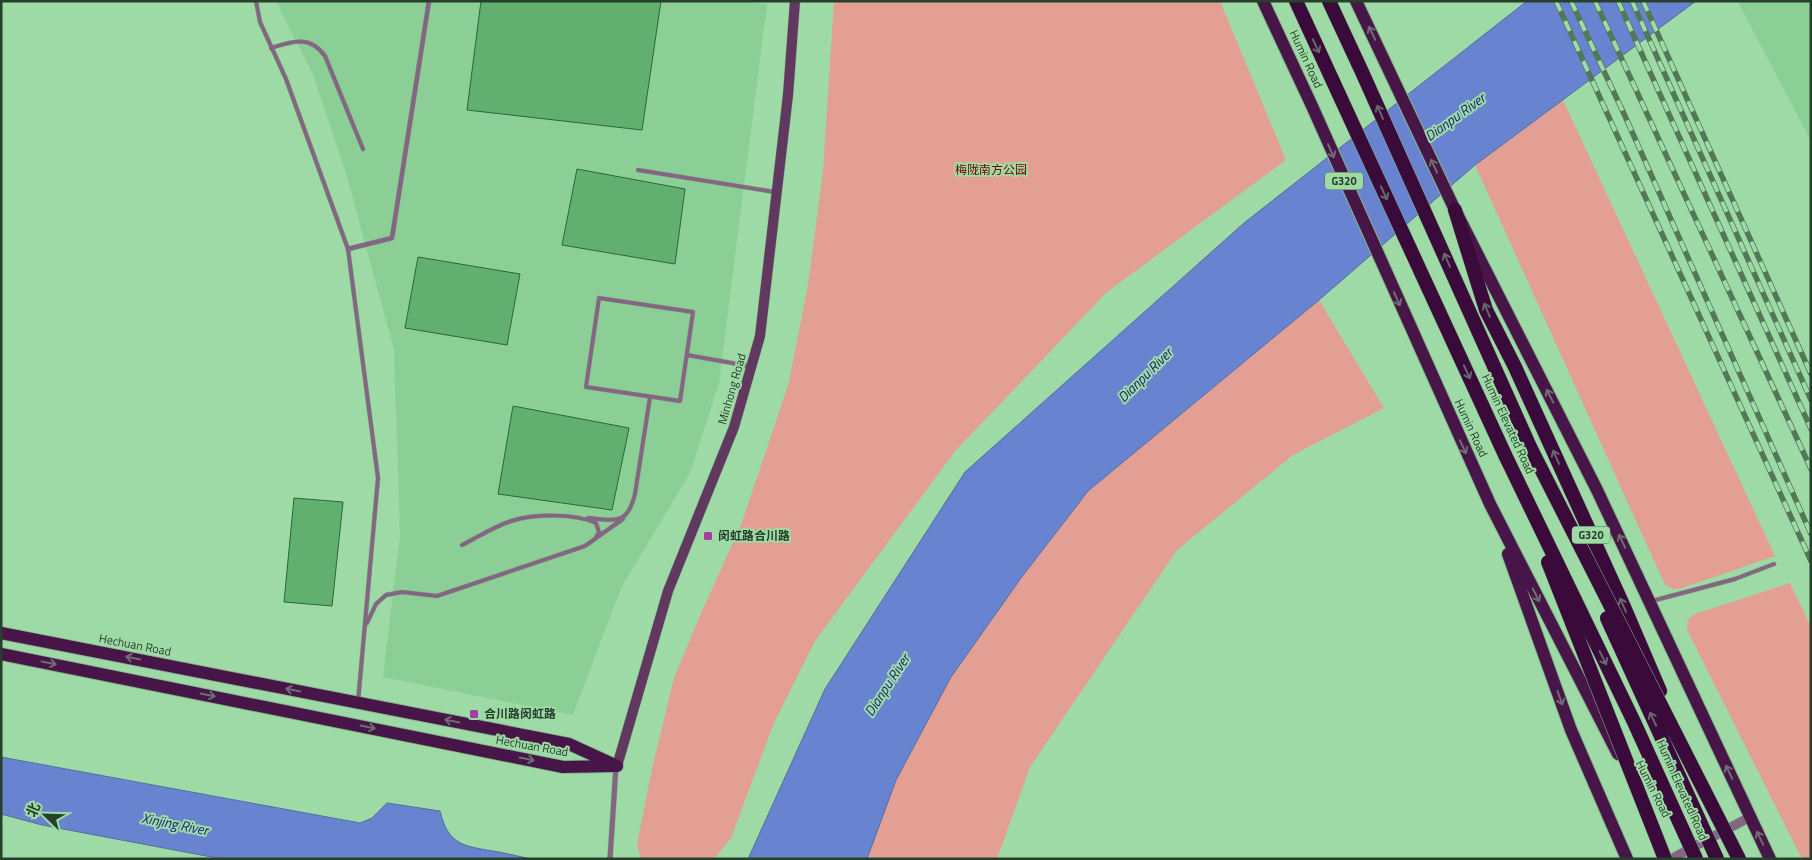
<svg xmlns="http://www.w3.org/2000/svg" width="1812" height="860" viewBox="0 0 1812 860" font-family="'Titillium Web','Noto Sans SC',sans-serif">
<rect width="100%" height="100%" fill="#9ddaa6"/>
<!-- built -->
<path fill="#8bcf96" d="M277 1H740L767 4 719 383 690 473 621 588 573 715 383 677 400 535 394 350 346 173 312 72 282 14Z
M1743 1H1811V141L1739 4Z"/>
<!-- green -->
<path fill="#e49f94" d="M834 1H1220L1286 160 1107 292 956 450 815 641 774 723 731 838 714 859H641L637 844 653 764 674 678 702 611 741 525 789 382 808 285 823 171Z
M1563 100 1775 556 1679 589H1673L1665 585 1475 165Z
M1319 300 1384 408 1293 455 1177 550 1030 767 997 859H867L896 780 951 677 1021 578 1088 491Z
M1790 583 1811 627V859H1802L1687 630 1688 619 1695 614Z"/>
<!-- water -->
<path fill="#6883d0" stroke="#546f9e" d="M1527 1H1696L1475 165 1319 300 1088 491 1021 578 951 677 896 780 867 859H748L825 689 965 472 1244 223Z
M1 757 360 823 372 818 387 803 440 811C448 844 462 846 493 851 505 853 518 856 531 859H222L42 825 1 814Z"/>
<!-- building -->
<path fill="#61b070" stroke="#2c6639" d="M481 1H661L642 130 467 110Z
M577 169 685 189 675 264 562 245Z
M418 257 520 274 507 345 405 328Z
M513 406 629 428 612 510 498 494Z
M294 498 343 502 332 606 284 602Z"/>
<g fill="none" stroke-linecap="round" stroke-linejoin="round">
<defs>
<path id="service" d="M256 1 260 22 286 79 348 249 378 478 358 702
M271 48C293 41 310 35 325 56L363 149
M638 170 775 192
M599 298 693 312 680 401 586 387Z
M687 355 749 366
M588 518C616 520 627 526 635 494L650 397
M596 538 623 519
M1652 601 1735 579 1774 564
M367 623 376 604 386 595 402 592 437 596 585 546 595 539 599 532 596 523C574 513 535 514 511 521 495 526 478 537 462 545"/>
<path id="pedestrian" d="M348 249 392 238 429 1"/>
<path id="minor" d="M610 859 616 766"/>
<path id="tertiary" d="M1671 859 1750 817"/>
<path id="secondary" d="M617 766 668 591 734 427 760 336 788 95 795 1"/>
<path id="primary" d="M1263 1 1312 106 1490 504 1618 754
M1356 1 1455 210 1597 490 1770 859
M1508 554 1571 730 1627 859
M1 633 569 744 617 766
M1 654 563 767 614 766"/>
<path id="trunk" d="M1296 1 1506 457
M1329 1 1362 72 1531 449
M1455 210 1486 310 1515 367 1624 607 1660 691"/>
</defs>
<!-- service casing -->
<use href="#service" stroke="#83b88b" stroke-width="5"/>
<!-- pedestrian casing -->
<use href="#pedestrian" stroke="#83b88b" stroke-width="5.5"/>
<!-- minor casing -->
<use href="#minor" stroke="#83b88b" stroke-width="6"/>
<!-- tertiary casing -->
<use href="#tertiary" stroke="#83b88b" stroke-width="10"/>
<!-- secondary casing -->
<use href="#secondary" stroke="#83b88b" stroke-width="11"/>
<!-- primary casing -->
<use href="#primary" stroke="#83b88b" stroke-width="14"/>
<!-- trunk casing -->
<use href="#trunk" stroke="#83b88b" stroke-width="15"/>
<!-- service -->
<use href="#service" stroke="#846682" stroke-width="4"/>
<!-- pedestrian -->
<use href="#pedestrian" stroke="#846682" stroke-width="4.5"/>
<!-- minor -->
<use href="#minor" stroke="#846682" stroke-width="5"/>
<!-- tertiary -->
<use href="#tertiary" stroke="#846682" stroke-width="9"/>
<!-- secondary -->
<use href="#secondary" stroke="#61385f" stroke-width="10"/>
<!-- primary -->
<use href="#primary" stroke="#471547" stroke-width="12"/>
<!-- trunk -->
<use href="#trunk" stroke="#3a0a3a" stroke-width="14"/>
<defs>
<path id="rail" d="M1556 1 1811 561
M1571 1 1625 116 1811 534
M1595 1 1811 469
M1618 1 1811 429
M1632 1 1811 400
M1643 1 1811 374"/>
</defs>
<!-- rail casing -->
<use href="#rail" stroke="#527858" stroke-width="5.5"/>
<!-- rail -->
<use href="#rail" stroke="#9ddaa6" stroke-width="4" stroke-dasharray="11" stroke-linecap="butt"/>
<defs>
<path id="trunk-bridge" d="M1531 449 1739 859
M1506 457 1634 722 1696 859
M1548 562 1665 859
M1607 618 1717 859"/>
</defs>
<!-- trunk-bridge casing -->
<use href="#trunk-bridge" stroke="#83b88b" stroke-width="15" stroke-linecap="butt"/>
<!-- trunk-bridge -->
<use href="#trunk-bridge" stroke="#3a0a3a" stroke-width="14"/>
</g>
<!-- one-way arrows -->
<defs><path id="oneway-shaft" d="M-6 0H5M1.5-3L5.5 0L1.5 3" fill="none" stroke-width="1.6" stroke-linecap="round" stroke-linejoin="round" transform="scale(1.25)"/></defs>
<g stroke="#6e6e72">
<use href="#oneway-shaft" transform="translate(1372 33) rotate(-116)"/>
<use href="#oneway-shaft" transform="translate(1331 151) rotate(66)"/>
<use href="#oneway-shaft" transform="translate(1434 166) rotate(-115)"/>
<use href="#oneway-shaft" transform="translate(1397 299) rotate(66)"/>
<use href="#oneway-shaft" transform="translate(1550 396) rotate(-117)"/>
<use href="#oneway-shaft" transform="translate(1463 447) rotate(65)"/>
<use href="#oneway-shaft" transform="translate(1622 541) rotate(-115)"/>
<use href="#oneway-shaft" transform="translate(1536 595) rotate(63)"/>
<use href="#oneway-shaft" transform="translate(133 658) rotate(-169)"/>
<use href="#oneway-shaft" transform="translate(49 663) rotate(11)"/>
<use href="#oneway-shaft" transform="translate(293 690) rotate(-169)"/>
<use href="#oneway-shaft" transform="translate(208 695) rotate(11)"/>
<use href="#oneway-shaft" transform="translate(1560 698) rotate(70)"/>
<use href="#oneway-shaft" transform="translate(452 721) rotate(-169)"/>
<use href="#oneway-shaft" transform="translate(368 727) rotate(11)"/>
<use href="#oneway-shaft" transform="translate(527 759) rotate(11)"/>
<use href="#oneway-shaft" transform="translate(1729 772) rotate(-115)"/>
<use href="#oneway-shaft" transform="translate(1760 838) rotate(-115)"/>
</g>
<g stroke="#67686b">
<use href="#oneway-shaft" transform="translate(1316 46) rotate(65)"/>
<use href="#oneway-shaft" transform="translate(1380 112) rotate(-114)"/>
<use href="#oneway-shaft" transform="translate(1384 193) rotate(65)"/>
<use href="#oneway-shaft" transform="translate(1447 260) rotate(-114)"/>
<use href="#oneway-shaft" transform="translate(1487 310) rotate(-113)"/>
<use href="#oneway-shaft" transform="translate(1467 372) rotate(65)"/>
<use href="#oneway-shaft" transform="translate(1556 457) rotate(-114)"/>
<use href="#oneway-shaft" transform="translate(1623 605) rotate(-114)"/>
<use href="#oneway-shaft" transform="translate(1603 658) rotate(64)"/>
<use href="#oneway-shaft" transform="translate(1653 719) rotate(-115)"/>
</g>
<!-- markers -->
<g fill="#a33da1" stroke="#9ddaa6" stroke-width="2">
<rect x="703" y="531" width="10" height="10" rx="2.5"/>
<rect x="469" y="709" width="10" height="10" rx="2.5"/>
</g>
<g text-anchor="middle" stroke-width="4" stroke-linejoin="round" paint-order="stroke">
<!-- shield labels -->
<g fill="#9ddaa6" stroke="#4a6e50" stroke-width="1">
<rect x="1325" y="172.5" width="38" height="17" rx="4"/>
<rect x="1572" y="526.5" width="38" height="17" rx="4"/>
</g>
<g font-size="11" font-weight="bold" fill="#27402b">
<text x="1344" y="185">G320</text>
<text x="1591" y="539">G320</text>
</g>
<!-- street labels -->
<g font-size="12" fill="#27402b" stroke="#9ddaa6">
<text transform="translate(1306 59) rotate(65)" y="4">Humin Road</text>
<text transform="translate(732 389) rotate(-74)" y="4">Minhong Road</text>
<text transform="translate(1508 424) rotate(65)" y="4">Humin Elevated Road</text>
<text transform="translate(1471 428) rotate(65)" y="4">Humin Road</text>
<text transform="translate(135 645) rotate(11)" y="4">Hechuan Road</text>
<text transform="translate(532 746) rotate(10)" y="4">Hechuan Road</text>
<text transform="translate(1653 789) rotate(63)" y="4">Humin Road</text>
<text transform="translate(1682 790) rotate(66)" y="4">Humin Elevated Road</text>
</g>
<!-- park labels -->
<g font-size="12" fill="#7c0002" stroke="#9ddaa6">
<text x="991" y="174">梅陇南方公园</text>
</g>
<!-- poi labels -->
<g font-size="12" font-weight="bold" fill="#27402b" stroke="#9ddaa6" text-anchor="start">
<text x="718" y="540">闵虹路合川路</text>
<text x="484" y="718">合川路闵虹路</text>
</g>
<!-- water labels -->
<g font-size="14" font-style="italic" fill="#121d78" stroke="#9ddaa6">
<text transform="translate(1455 117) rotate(-36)" y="5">Dianpu River</text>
<text transform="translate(1145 375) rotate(-45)" y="5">Dianpu River</text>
<text transform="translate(887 685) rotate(-57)" y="5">Dianpu River</text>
<text transform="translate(175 824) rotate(11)" y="5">Xinjing River</text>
</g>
</g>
<!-- border -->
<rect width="1812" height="860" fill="none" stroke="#27402b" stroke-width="5"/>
<!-- north arrow -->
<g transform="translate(45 815) rotate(293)" stroke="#9ddaa6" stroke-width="4" paint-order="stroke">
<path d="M0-4L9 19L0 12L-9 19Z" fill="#27402b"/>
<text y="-8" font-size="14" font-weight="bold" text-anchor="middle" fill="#27402b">北</text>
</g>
</svg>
